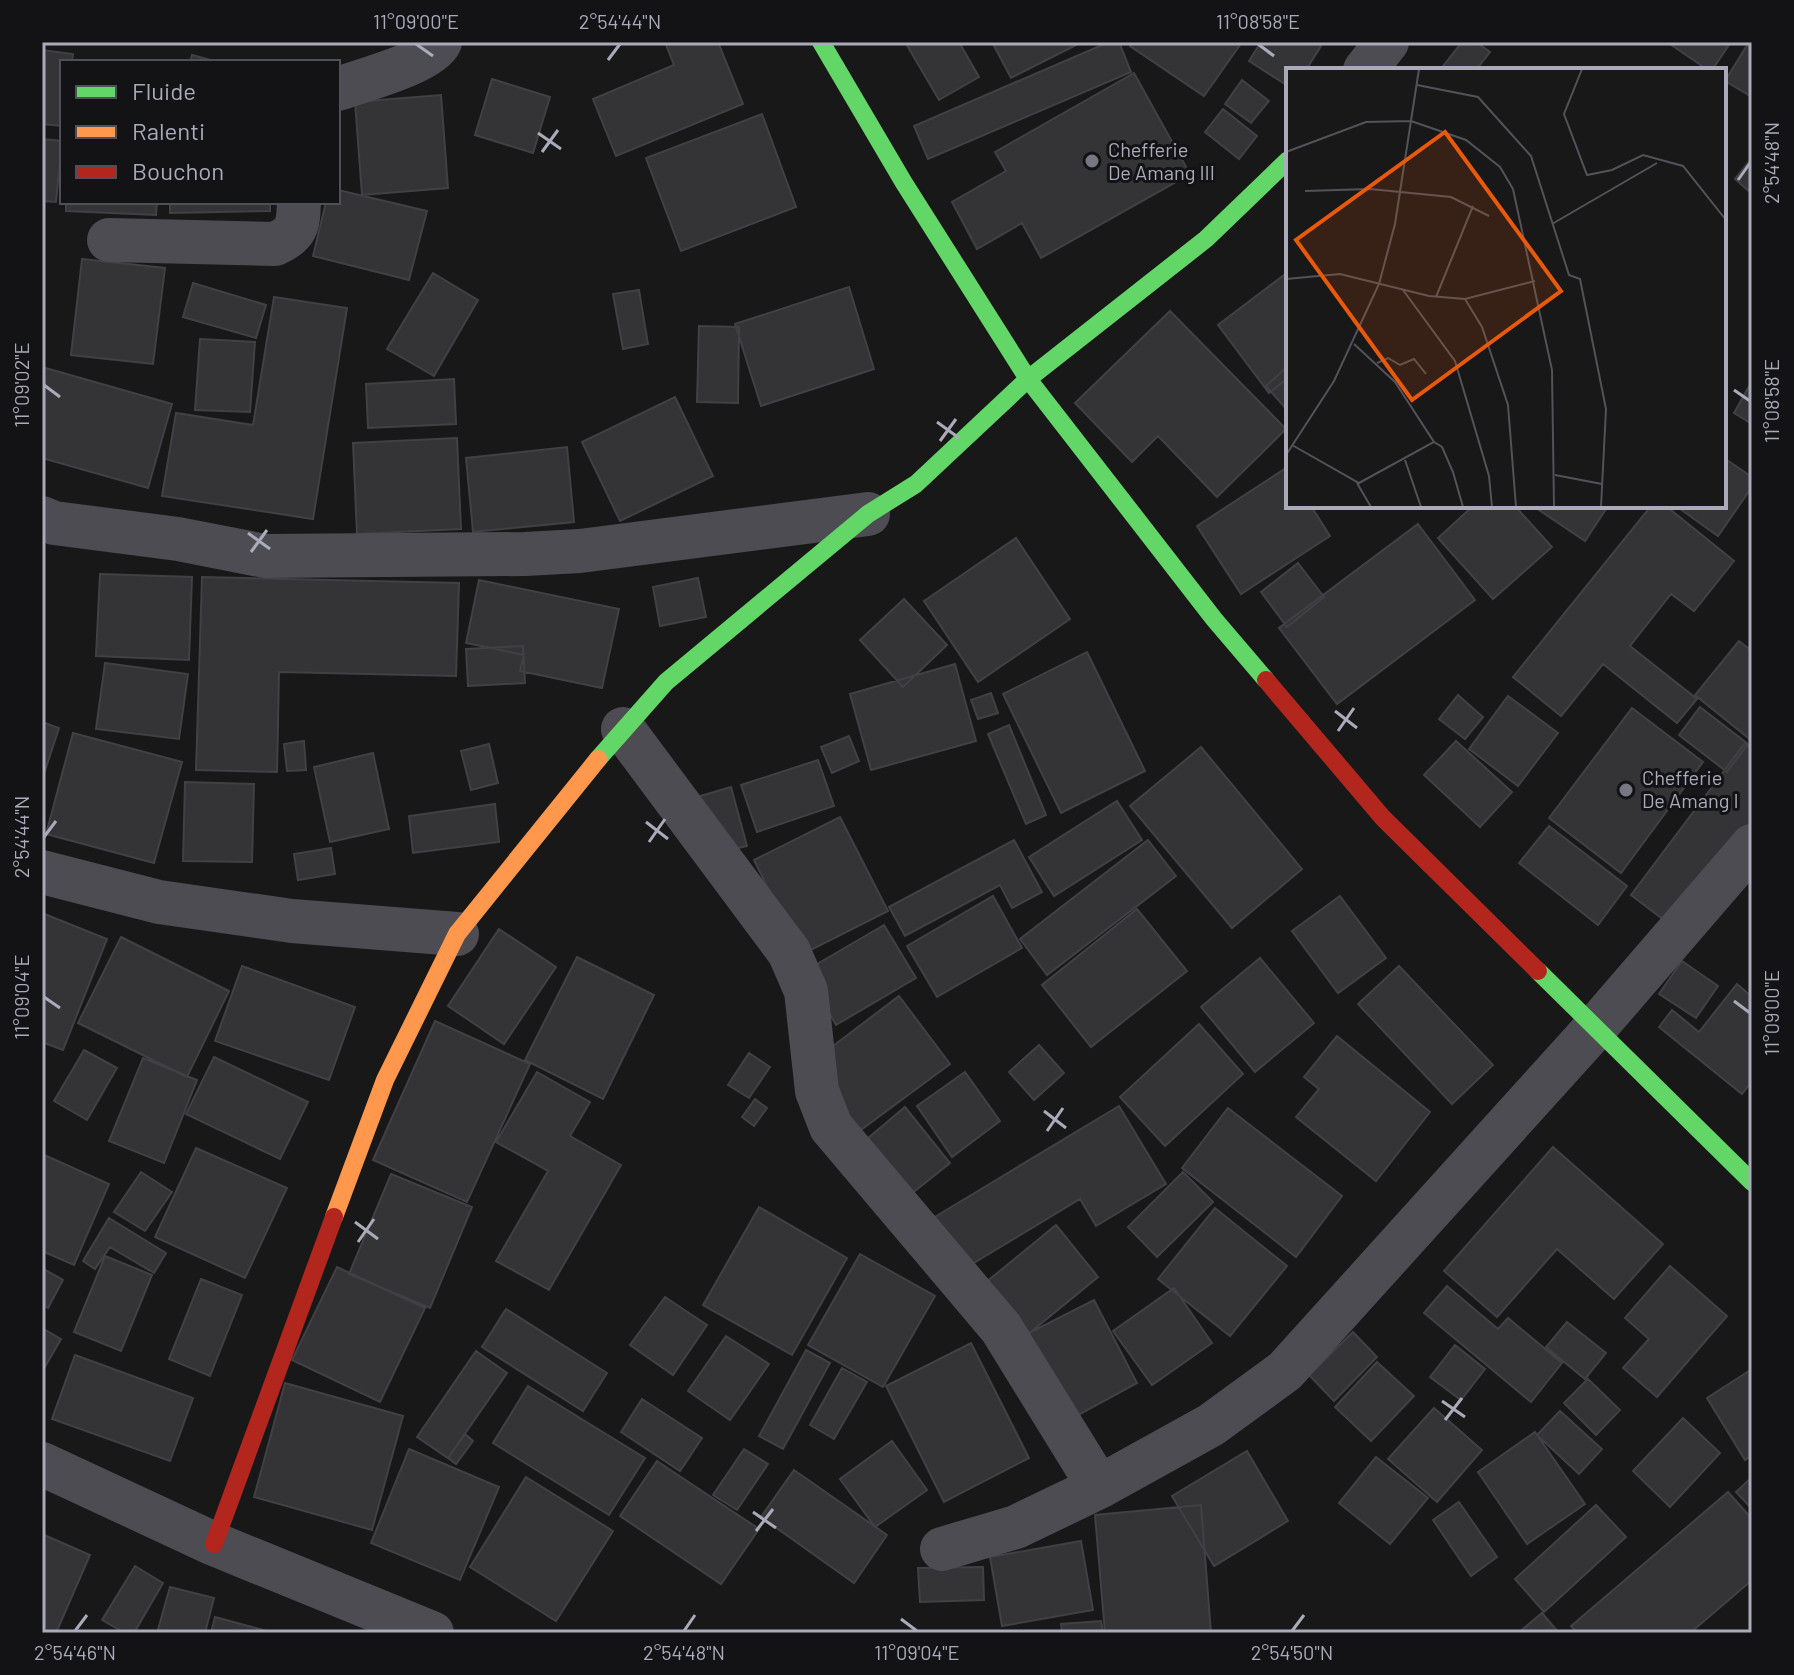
<svg xmlns="http://www.w3.org/2000/svg" width="1794" height="1675" viewBox="0 0 1794 1675" font-family="Barlow,sans-serif">
<rect width="100%" height="100%" fill="#181819"/>
<!-- building -->
<path fill="#343437" stroke="#414145" stroke-width="2" d="M665 42H718L743 104 616 156 593 99 674 65Z
M905 42H959L979 77 939 100Z
M992 42H1082L1011 78Z
M1109 42H1119L1131 72 928 159 914 126Z
M1134 42H1242L1204 96 1130 46Z
M1261 42H1314L1321 46 1306 70H1288V86L1249 61Z
M1462 42H1476L1490 52 1476 70H1440Z
M1667 42H1731L1712 70H1708Z
M1749 42H1752V97L1725 81Z
M42 50 73 54 72 62H62V126L42 124Z
M192 55 218 62H190Z
M1134 73 1190 174 1041 258 1022 223 977 249 952 202 1006 171 995 152Z
M492 79 550 97 533 153 475 135Z
M1242 80 1269 101 1251 123 1225 104Z
M441 95 448 188 362 195 355 102Z
M1223 109 1257 136 1239 159 1205 132Z
M762 114 796 207 681 251 646 158Z
M42 139 62 141 56 202 42 201Z
M1752 158V194L1735 179Z
M338 190 427 211 409 280 313 256 326 202H338Z
M66 202H157L156 215 66 211Z
M170 202H270V211L170 213Z
M82 259 165 268 153 364 71 355Z
M1288 272V378L1269 393 1218 325Z
M433 273 478 300 434 376 387 349Z
M193 283 266 305 256 338 183 317Z
M849 287 874 369 761 406 735 324Z
M639 290 648 344 623 349 613 294Z
M274 297 347 308 313 519 162 496 176 413 253 425Z
M1170 311 1286 429 1217 497 1158 436 1132 462 1075 403Z
M699 326 739 327 738 403 697 402Z
M200 339 255 342 250 412 195 410Z
M1288 366V411L1266 386Z
M42 367 172 404 148 488 42 458Z
M454 379 456 424 368 428 366 384Z
M1752 381V424L1734 413Z
M675 397 713 476 620 521 582 442Z
M457 438 461 529 357 534 353 443Z
M567 447 574 522 473 532 466 458Z
M1724 458 1752 477V487L1718 536 1676 506H1724Z
M1286 468 1288 506H1311L1330 536 1241 594 1197 526Z
M1473 506H1515L1552 547 1493 599 1438 538Z
M1533 506H1608L1585 541Z
M1651 506H1666L1734 561 1694 611 1671 594 1630 646 1697 699 1677 723 1603 664 1561 716 1513 677Z
M1418 524 1475 600 1337 704 1279 628Z
M1016 538 1070 619 978 682 924 601Z
M1298 563 1324 597 1287 627 1261 592Z
M100 574 192 577 189 660 96 656Z
M202 577 459 583 456 676 279 672 277 772 196 770Z
M698 578 706 617 660 626 653 587Z
M479 580 619 609 602 688 520 671 524 655 466 643Z
M904 599 947 645 903 687 860 640Z
M1739 641 1752 651V741L1695 695Z
M523 646 525 683 468 686 466 649Z
M1087 652 1145 771 1061 813 1003 694Z
M105 663 188 674 179 739 96 729Z
M955 664 976 741 871 770 850 694Z
M991 693 998 713 978 719 971 700Z
M1458 695 1483 717 1465 739 1439 719Z
M1508 696 1558 733 1518 786 1469 749Z
M1700 707 1748 744 1727 772 1679 735Z
M1632 708 1703 762 1621 873 1549 818Z
M42 722 59 728 42 780Z
M1009 725 1046 815 1026 824 988 734Z
M73 733 182 762 154 863 46 834Z
M849 736 859 761 832 773 821 747Z
M304 741 306 770 287 771 284 744Z
M1456 741 1512 792 1480 827 1424 775Z
M1745 743 1752 748V820L1672 926 1631 895Z
M489 744 498 783 471 790 461 751Z
M1201 747 1302 869 1232 928 1130 806Z
M373 753 389 829 330 842 314 767Z
M818 760 834 806 757 832 741 785Z
M185 782 254 784 252 862 183 861Z
M731 787 747 846 712 854 697 797Z
M1117 801 1142 840 1054 896 1029 857Z
M495 804 499 842 413 853 409 816Z
M840 817 888 911 801 955 754 860Z
M1549 826 1627 886 1598 925 1519 863Z
M1014 840 1042 892 1012 908 1000 885 905 936 889 907Z
M1148 840 1176 876 1047 975 1020 939Z
M331 848 335 874 298 880 294 854Z
M993 896 1022 948 937 997 907 946Z
M1340 896 1386 958 1338 993 1292 931Z
M1137 909 1187 971 1091 1047 1042 985Z
M42 913 107 939 63 1050 42 1042Z
M884 925 916 978 836 1025 805 971Z
M499 929 556 967 504 1044 448 1006Z
M121 937 229 991 187 1077 78 1023Z
M577 957 654 995 603 1099 525 1060Z
M1260 958 1314 1023 1255 1072 1201 1007Z
M1682 961 1718 986 1696 1018 1659 994Z
M242 966 355 1007 329 1080 215 1041Z
M1399 966 1493 1065 1452 1104 1358 1004Z
M1737 984 1752 997V1081L1742 1094 1659 1027 1672 1010 1699 1032Z
M899 996 950 1064 858 1132 808 1065Z
M435 1021 530 1064 467 1202 373 1160Z
M1199 1024 1243 1074 1165 1146 1120 1097Z
M1337 1036 1430 1112 1376 1181 1296 1117 1319 1089 1304 1077Z
M1039 1045 1064 1073 1034 1100 1009 1072Z
M84 1050 117 1068 87 1120 54 1101Z
M749 1053 770 1067 749 1098 728 1085Z
M214 1057 308 1102 280 1159 186 1114Z
M143 1058 197 1080 164 1163 109 1141Z
M537 1072 590 1102 570 1136 621 1165 549 1290 496 1261 548 1171 496 1142Z
M965 1072 1000 1121 952 1157 917 1106Z
M755 1099 767 1108 754 1126 742 1117Z
M1119 1106 1166 1184 1096 1226 1080 1199 964 1269 933 1218Z
M905 1107 950 1163 911 1194 867 1139Z
M1228 1108 1342 1196 1296 1257 1182 1168Z
M1553 1147 1663 1244 1614 1299 1557 1249 1497 1317 1444 1271Z
M196 1148 287 1188 245 1278 155 1237Z
M42 1154 109 1184 74 1265 42 1251Z
M141 1172 172 1192 145 1231 114 1212Z
M1183 1172 1213 1202 1157 1257 1128 1227Z
M391 1174 472 1207 430 1308 349 1274Z
M759 1207 847 1258 792 1355 703 1305Z
M1215 1208 1287 1266 1230 1336 1158 1279Z
M109 1218 166 1253 154 1273 110 1247 95 1269 83 1261Z
M1056 1225 1098 1277 1027 1335 985 1283Z
M860 1254 935 1296 883 1387 808 1345Z
M105 1256 152 1275 121 1351 74 1332Z
M1670 1266 1727 1316 1657 1397 1623 1368 1649 1339 1625 1318Z
M337 1267 425 1308 380 1402 292 1360Z
M42 1268 63 1280 48 1308 42 1304Z
M201 1279 242 1295 210 1376 169 1359Z
M1447 1286 1498 1329 1508 1318 1562 1363 1531 1402 1424 1313Z
M1174 1288 1212 1343 1152 1385 1113 1331Z
M665 1297 707 1325 673 1375 630 1345Z
M1094 1300 1137 1383 1071 1419 1027 1334Z
M506 1309 607 1373 583 1411 482 1347Z
M1567 1322 1606 1353 1585 1379 1546 1347Z
M42 1328 61 1339 42 1372Z
M1353 1332 1377 1357 1334 1401 1309 1375Z
M726 1336 769 1364 730 1420 688 1391Z
M971 1343 1029 1458 944 1502 886 1386Z
M1455 1345 1485 1369 1461 1400 1430 1377Z
M806 1350 830 1363 783 1449 759 1436Z
M476 1351 507 1373 448 1458 417 1437Z
M75 1355 193 1398 170 1461 52 1419Z
M1377 1362 1414 1396 1371 1441 1335 1407Z
M842 1368 867 1382 834 1439 810 1425Z
M1752 1369V1455L1745 1460 1707 1398Z
M1588 1379 1620 1410 1596 1435 1564 1403Z
M285 1383 403 1416 372 1530 254 1497Z
M528 1386 645 1458 609 1515 493 1443Z
M642 1399 702 1438 680 1471 621 1432Z
M1434 1408 1482 1450 1437 1502 1388 1459Z
M1560 1411 1602 1449 1579 1474 1537 1435Z
M1683 1418 1720 1453 1670 1507 1633 1471Z
M1535 1432 1585 1504 1527 1544 1478 1472Z
M465 1434 473 1441 456 1464 448 1458Z
M892 1441 927 1490 875 1527 840 1479Z
M409 1449 499 1487 460 1580 371 1543Z
M744 1449 768 1464 737 1510 713 1495Z
M1247 1451 1288 1521 1214 1566 1172 1496Z
M1376 1457 1428 1498 1390 1544 1339 1503Z
M657 1461 759 1529 721 1584 620 1516Z
M794 1470 887 1535 854 1583 761 1517Z
M526 1477 613 1531 556 1621 470 1567Z
M1752 1477V1509L1736 1492Z
M1728 1492 1752 1519V1580L1690 1633H1577L1571 1626Z
M1459 1502 1497 1557 1471 1576 1433 1520Z
M1201 1505 1211 1633H1105L1095 1515Z
M1596 1505 1626 1537 1544 1612 1515 1579Z
M42 1534 90 1555 56 1633H42Z
M1081 1541 1093 1610 1002 1626 990 1557Z
M135 1566 163 1583 134 1633H125L102 1620Z
M983 1567 984 1600 920 1602 918 1568Z
M170 1587 214 1598 205 1633H157Z
M1542 1613 1559 1633H1518Z
M215 1617 274 1633H211Z
M1101 1621 1103 1633H1062L1061 1624Z"/>
<g fill="none" stroke-linecap="round" stroke-linejoin="round">
<!-- street -->
<path stroke="#4d4c52" stroke-width="44" d="M1365 70 1387 42
M338 89C362 80 430 63 440 42
M109 240 275 244C298 234 298 225 299 202
M42 518 54 523 178 539 265 556 525 554 580 551 868 514
M623 729 789 952 806 991 817 1091 831 1127 1001 1328 1099 1487
M42 872 159 902 292 921 457 934
M42 1464 214 1544 432 1633
M942 1549 1016 1527 1099 1487 1211 1425 1285 1371 1595 1028 1752 846"/>
<!-- fast -->
<path stroke="#63d668" stroke-width="18" d="M821 42 904 183 1028 379 1214 619 1266 680
M598 759 666 682 868 514 916 484 1028 379 1206 239 1288 160
M1538 971 1752 1182"/>
<!-- slow -->
<path stroke="#ff974d" stroke-width="18" d="M334 1217 385 1080 457 934 598 759"/>
<!-- jam -->
<path stroke="#b3261e" stroke-width="18" d="M1266 680 1383 818 1538 971
M214 1544 334 1217"/>
</g>
<!-- ticks -->
<path fill="none" stroke="#a9aaba" stroke-width="3" d="M416 44 433 56M1258 44 1274 56M608 60 620 44M538 133 561 149M542 152 558 130M1738 180 1750 163M44 385 60 397M1734 390 1750 401M937 422 959 438M940 441 956 419M248 533 270 549M251 552 267 530M1335 711 1357 728M1338 731 1354 708M646 822 668 839M44 837 56 821M649 842 665 819M44 997 60 1008M1734 1001 1750 1013M1044 1111 1066 1128M1047 1131 1063 1108M355 1222 378 1239M358 1242 374 1219M1442 1401 1465 1417M1445 1420 1462 1398M753 1512 776 1528M756 1531 773 1509M901 1619 917 1631M75 1631 87 1615M684 1631 695 1615M1292 1631 1304 1615"/>
<!-- markers -->
<g fill="#767782" stroke="#131215" stroke-width="3">
<circle cx="1092" cy="161" r="8"/>
<circle cx="1626" cy="790" r="8"/>
</g>
<g text-anchor="middle" stroke-width="6" stroke-linejoin="round" paint-order="stroke">
<!-- poi labels -->
<g font-size="20" fill="#a9aaba" stroke="#131215" text-anchor="start">
<text x="1108" y="157">Chefferie<tspan x="1108" dy="23">De Amang III</tspan></text>
<text x="1642" y="785">Chefferie<tspan x="1642" dy="23">De Amang I</tspan></text>
</g>
</g>
<!-- overview -->
<g transform="translate(1286 68)">
<rect width="440" height="440" fill="#181819"/>
<path fill="none" stroke="#525259" stroke-width="2" d="M296 1 278 46 301 107 326 102 357 87 397 98 440 152M131 17 192 29 245 88 283 207 294 211 320 341 315 439M0 84 80 54 125 53 180 72 214 99 227 121 266 302 268 439M19 123 84 121 165 129 203 148M266 156 371 95M0 211 54 206 143 228 179 231 249 213M117 222 169 293 203 408 206 439M150 229 187 138M179 231 196 259 222 337 230 439M91 295 102 290 114 297 128 291 140 306M148 374 156 379 167 404 177 439M6 377 73 415 148 374 109 314 68 276M0 387 48 313 93 216 109 156 133 1M119 392 135 439M269 407 316 416M71 415 85 439"/>
<path fill="#e8590c" fill-opacity="0.15" stroke="#e8590c" stroke-width="4" d="M159 64 275 223 126 332 10 172Z"/>
<rect width="440" height="440" fill="none" stroke="#a9aaba" stroke-width="4"/>
</g>
<!-- border -->
<rect width="1794" height="1675" fill="none" stroke="#131215" stroke-width="88"/>
<!-- legend -->
<rect x="60" y="60" width="280" height="144" fill="#131215" stroke="#4f4f57" stroke-width="2"/>
<rect x="76" y="86" width="40" height="12" fill="#63d668" stroke="#4f4f57" stroke-width="2"/>
<text x="132" y="100" font-size="24" fill="#a9aaba">Fluide</text>
<rect x="76" y="126" width="40" height="12" fill="#ff974d" stroke="#4f4f57" stroke-width="2"/>
<text x="132" y="140" font-size="24" fill="#a9aaba">Ralenti</text>
<rect x="76" y="166" width="40" height="12" fill="#b3261e" stroke="#4f4f57" stroke-width="2"/>
<text x="132" y="180" font-size="24" fill="#a9aaba">Bouchon</text>
<rect x="44" y="44" width="1706" height="1587" fill="none" stroke="#a9aaba" stroke-width="3"/>
<g font-size="20" text-anchor="middle" fill="#a9aaba">
<text x="416" y="29">11°09'00"E</text>
<text x="620" y="29">2°54'44"N</text>
<text x="1258" y="29">11°08'58"E</text>
<text transform="translate(1772 163) rotate(-90)" y="7">2°54'48"N</text>
<text transform="translate(22 385) rotate(-90)" y="7">11°09'02"E</text>
<text transform="translate(1772 401) rotate(-90)" y="7">11°08'58"E</text>
<text transform="translate(22 837) rotate(-90)" y="7">2°54'44"N</text>
<text transform="translate(22 997) rotate(-90)" y="7">11°09'04"E</text>
<text transform="translate(1772 1013) rotate(-90)" y="7">11°09'00"E</text>
<text x="75" y="1660">2°54'46"N</text>
<text x="684" y="1660">2°54'48"N</text>
<text x="917" y="1660">11°09'04"E</text>
<text x="1292" y="1660">2°54'50"N</text>
</g>
</svg>
